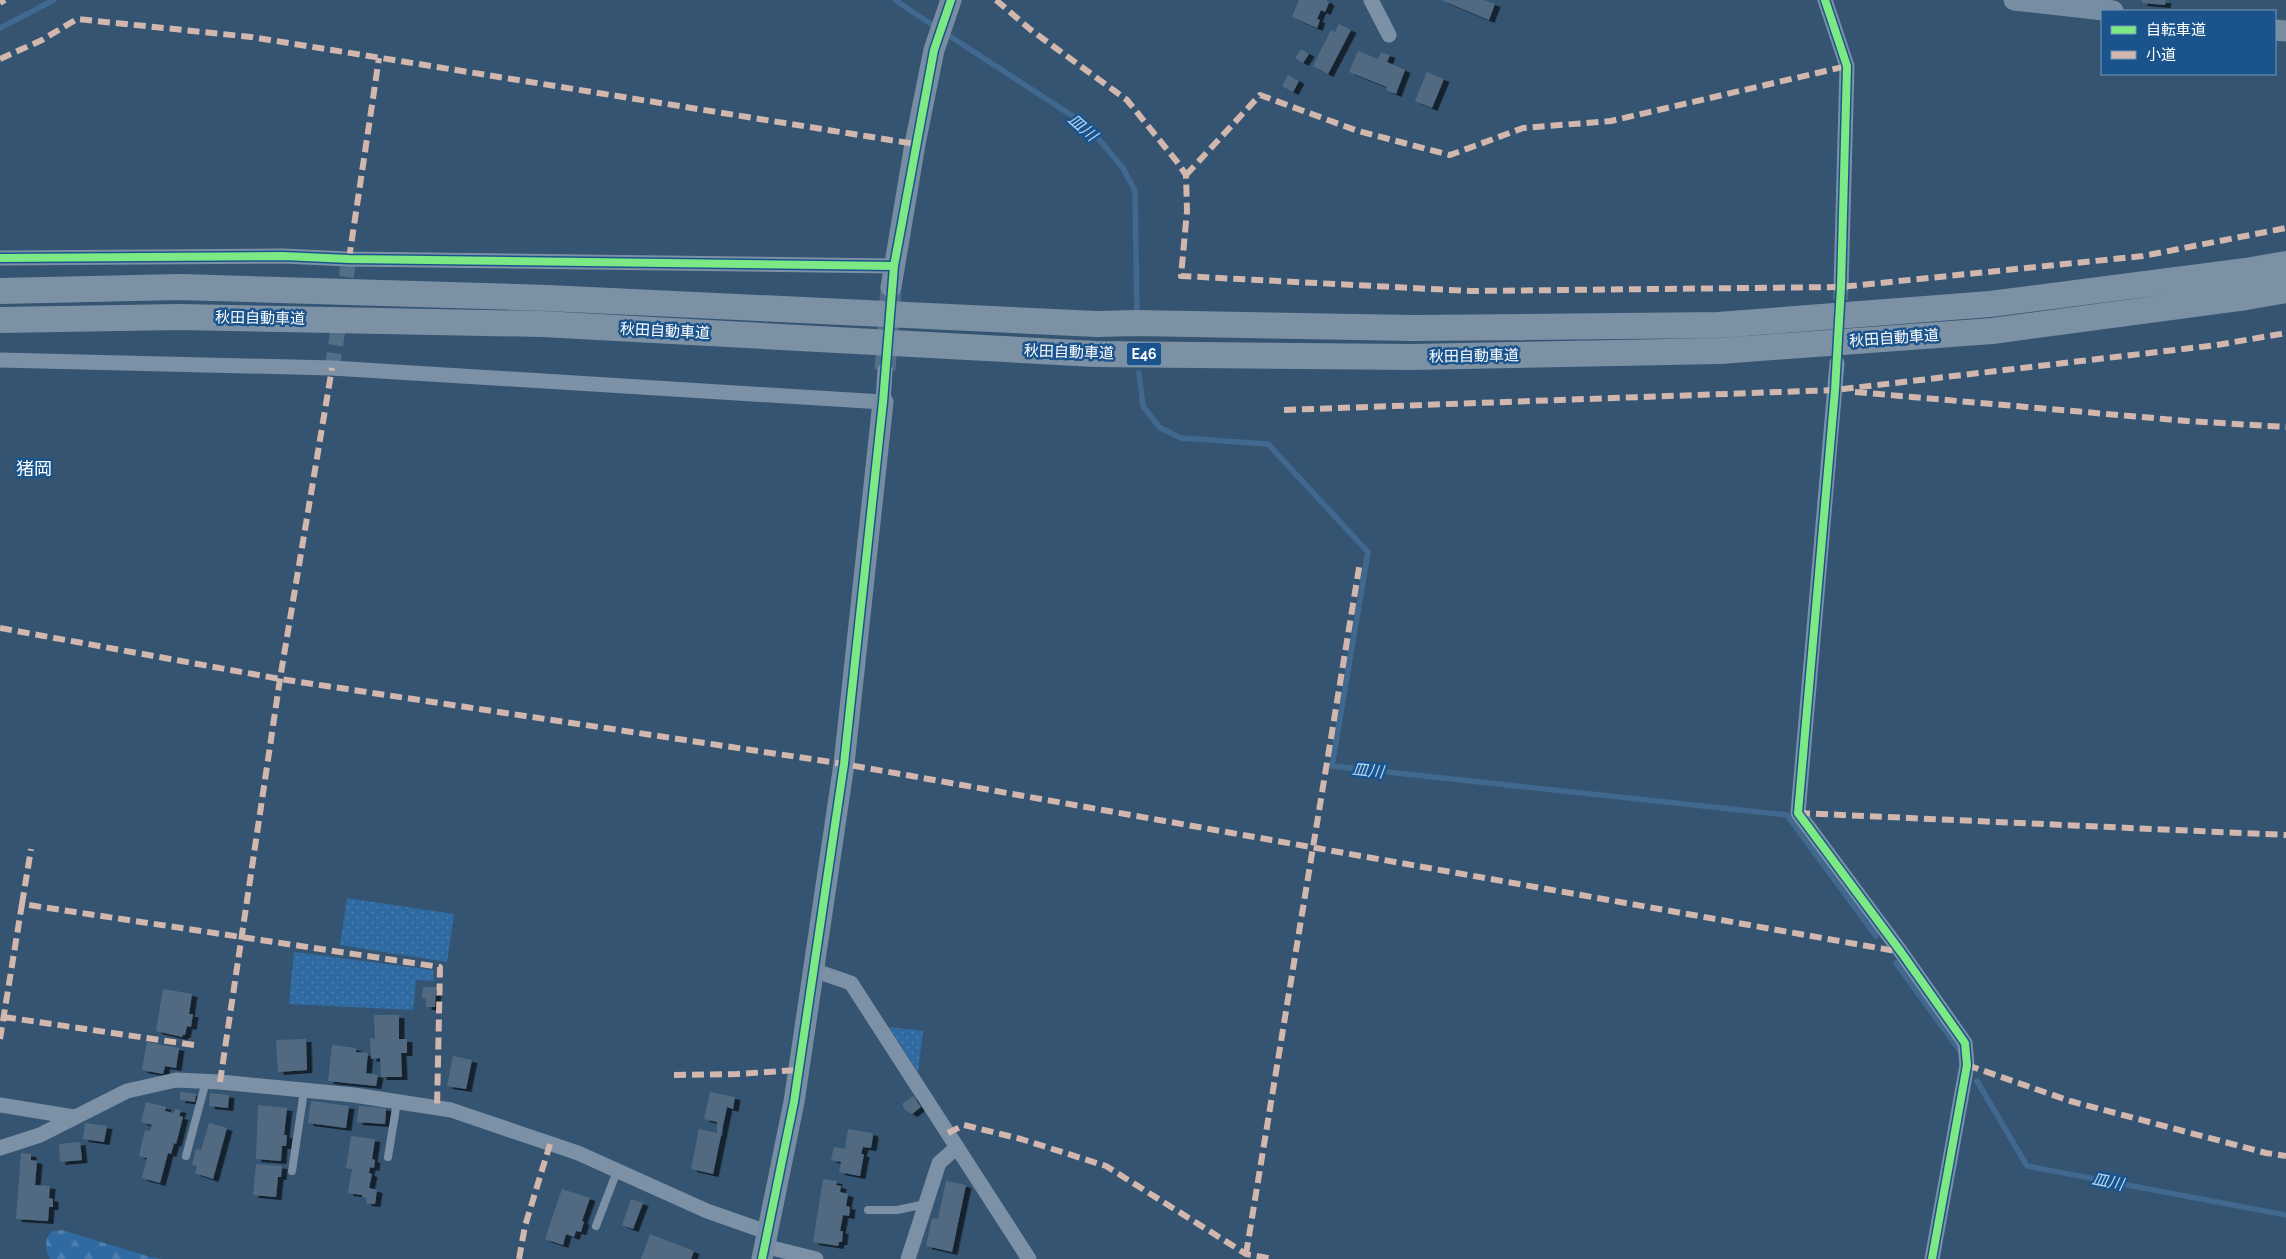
<svg xmlns="http://www.w3.org/2000/svg" width="2286" height="1259" viewBox="0 0 2286 1259" font-family="Raleway,'Noto Sans JP',sans-serif">
<defs>
<pattern id="grass-dots" width="8" height="8" patternUnits="userSpaceOnUse" patternTransform="scale(1.25)"><rect width="8" height="8" fill="#2f6aa2"/><path d="M2 2h.1M6 6h.1" fill="none" stroke="#4e80b0" stroke-width="1.8" stroke-linecap="round"/></pattern>
<pattern id="forest-firs" width="22" height="20" patternUnits="userSpaceOnUse" patternTransform="scale(1.25)"><rect width="22" height="20" fill="#2f6aa2"/><path d="M5 1l3.5 6h-7zM16 11l3.5 6h-7z" fill="#4e80b0"/></pattern>
<filter id="shadow"><feDropShadow dx="5.5" dy="3" stdDeviation="0" flood-color="#0009"/></filter>
</defs>
<rect width="100%" height="100%" fill="#355472"/>
<!-- grass -->
<path fill="url(#grass-dots)" d="M347 898 454 914 447 962 340 945Z
M294 952 433 970 434 981 416 980 413 1010 289 1004Z
M889 1027 923 1031 918 1072Z"/>
<!-- forest -->
<path fill="url(#forest-firs)" d="M62 1230 150 1257 163 1259H50L47 1253 46 1239 52 1231Z"/>
<g fill="none" stroke-linecap="round" stroke-linejoin="round">
<!-- stream -->
<path stroke="#416990" stroke-width="5.5" d="M895 0 937 28
M0 28 54 0
M945 33 1088 126 1123 168 1135 191 1137 316
M1139 373 1143 406 1159 427 1181 438 1268 444 1368 552 1332 766 1787 815 1876 936
M1896 963 1959 1050
M1977 1081 2027 1166 2286 1215"/>
</g>
<!-- building -->
<path fill="#516b82" filter="url(#shadow)" d="M1299 0H1326L1329 3 1325 12 1321 10 1317 19 1320 20 1317 28 1292 17Z
M1441 0H1484L1495 4 1489 20Z
M2142 0H2166L2165 5 2142 3Z
M1339 24 1351 30 1328 74 1313 66 1331 30 1335 32Z
M1301 49 1309 54 1303 63 1295 58Z
M1358 51 1378 59 1381 52 1390 55 1387 62 1405 70 1396 94 1386 90 1387 87 1349 72Z
M1427 72 1444 79 1432 108 1415 101Z
M1288 75 1299 81 1293 92 1282 86Z
M423 987H436L435 1007H426V999L422 998Z
M163 989 192 994 189 1014H193L191 1027 187 1026 185 1035H183L182 1037 156 1031Z
M374 1015H399V1039H407V1053H401L402 1077H381L380 1058 371 1059 370 1038 375 1039Z
M306 1039 307 1070 278 1072 276 1040Z
M147 1042 179 1048 176 1068 165 1066 163 1074 142 1070Z
M332 1045 356 1048V1052L368 1053 366 1073 378 1075 376 1086 328 1081Z
M453 1056 472 1060 466 1089 447 1086Z
M180 1092 196 1094 195 1102 180 1100Z
M710 1092 735 1097 733 1109 727 1107 713 1174 691 1169 699 1129 717 1133V1122L704 1119Z
M210 1093 229 1095 228 1108 209 1106Z
M913 1096 921 1107 912 1114 905 1110 902 1104Z
M311 1101 349 1106 346 1128 308 1123Z
M146 1102 166 1107 165 1111 174 1113 175 1109 181 1110 179 1116 183 1117 176 1144 174 1143 171 1154 168 1153 160 1183 142 1178 147 1158 139 1156 145 1130 150 1131 152 1125 141 1122Z
M258 1105 287 1108 284 1135H287L286 1146H282L281 1161 256 1159Z
M359 1106 386 1108 385 1124 357 1122Z
M85 1123 107 1126 104 1142 83 1139Z
M209 1123 227 1128 213 1179 195 1173 197 1166 192 1165 196 1149 201 1150Z
M848 1129 872 1133 873 1136 871 1148 863 1147 861 1154H864L860 1176 839 1172 841 1162 831 1160 834 1147 845 1149Z
M351 1136 375 1139 372 1159 375 1160 374 1168 370 1167 369 1173 372 1174 369 1188 377 1190 375 1204 366 1203 367 1198 362 1197V1195L348 1193 352 1169 346 1168Z
M80 1142 82 1160 60 1162 59 1144Z
M21 1153 31 1154V1160L37 1161 35 1185 50 1186 49 1198 53 1199V1207H49L48 1221 16 1219Z
M256 1164 282 1166 281 1177H278L276 1197 253 1195Z
M823 1179 837 1181 836 1185 841 1186 840 1192 848 1194 846 1206 850 1207 849 1216 843 1215 840 1231H843L842 1242H839L838 1246 813 1242Z
M946 1181 966 1185 952 1252 926 1246 932 1218 938 1219Z
M562 1189 590 1198 582 1221 584 1222 581 1232 576 1231 574 1237 566 1234 563 1245 545 1239Z
M631 1199 643 1203 633 1229 622 1225Z
M650 1234 694 1251 691 1259H641Z"/>
<g fill="none" stroke-linecap="round" stroke-linejoin="round">
<!-- street-tunnel -->
<path stroke="#536e87" stroke-width="15" stroke-dasharray="15 8" stroke-linecap="butt" d="M1839 323 1841 287
M332 368 349 259"/>
<!-- secondary-tunnel -->
<path stroke="#536e87" stroke-width="21" stroke-dasharray="21 11" stroke-linecap="butt" d="M885 370 891 287"/>
<!-- lane -->
<path stroke="#7c91a6" stroke-width="8" d="M186 1156 206 1081
M388 1157 397 1102
M292 1171 304 1091
M868 1210H897L926 1204
M596 1226 617 1171"/>
<!-- street -->
<path stroke="#7c91a6" stroke-width="15" d="M1371 0 1389 35
M1825 0 1847 66 1841 287
M0 258 283 256 349 259 894 266
M0 360 332 368 883 402 885 370
M1837 363 1798 813 1901 952 1965 1043 1967 1065 1932 1259
M813 970 851 983 1029 1259
M0 1105 74 1117
M0 1148 40 1135 127 1091 176 1080 220 1082 354 1095 451 1110 578 1153 707 1211 767 1232
M764 1246 816 1259
M908 1259 939 1163 957 1147"/>
<!-- secondary -->
<path stroke="#778ea2" stroke-width="21" d="M2014 0 2113 11
M2275 30 2286 31
M891 287 915 144 934 50 951 0
M762 1259 794 1102 844 764 883 402"/>
<!-- highway -->
<path stroke="#7d91a5" stroke-width="26" d="M0 291 180 287 548 298 1097 324 1137 323 1413 328 1718 325 1990 304 2246 271 2286 264
M0 320 179 317 542 324 1095 354 1412 357 1720 351 1992 331 2246 297 2286 290"/>
<!-- quiet -->
<path stroke="#d1b7ad" stroke-width="6" stroke-dasharray="12 6" stroke-linecap="butt" d="M996 0 1031 30 1127 100 1178 163 1186 175 1187 211 1181 276 1470 291 1841 287 2143 256 2286 228
M0 3 5 0
M0 59 42 40 77 19 251 37 915 144
M1186 175 1260 95 1358 131 1450 155 1523 128 1611 121 1847 66
M349 259 379 58
M1855 392 2187 421 2286 427
M1284 410 1835 390 2217 345 2286 333
M0 628 280 679 844 764 1901 952
M1798 813 2286 835
M22 904 31 849
M4 1017 194 1045
M0 1039 22 904 440 967 437 1108
M1967 1065 2070 1101 2266 1153 2286 1156
M674 1075 737 1074 798 1070
M220 1082 280 679 332 368
M948 1133 964 1125 1021 1139 1106 1166 1246 1254 1273 1259
M1246 1254 1360 562
M519 1259 525 1226 550 1144"/>
<defs>
<path id="cycleway" d="M1825 0 1847 66 1841 287 1835 390 1798 813 1901 952 1965 1043 1967 1065 1932 1259
M0 258 283 256 349 259 894 266
M762 1259 794 1102 844 764 883 402 894 266 934 50 951 0"/>
</defs>
<!-- cycleway casing -->
<use href="#cycleway" stroke="#1b548c" stroke-width="11"/>
<!-- cycleway -->
<use href="#cycleway" stroke="#7ce984" stroke-width="8"/>
</g>
<g text-anchor="middle" stroke-width="5" stroke-linejoin="round" paint-order="stroke">
<!-- shield labels -->
<rect fill="#1b548c" stroke="#bbccdc" stroke-width="1" x="1126.5" y="342.5" width="35" height="23" rx="4"/>
<g font-size="14" font-weight="bold" fill="#fff">
<text x="1144" y="359">E46</text>
</g>
<!-- street labels -->
<g font-size="15" fill="#fff" stroke="#1b548c">
<text transform="translate(260 318) rotate(1)" y="5">秋田自動車道</text>
<text transform="translate(665 331) rotate(3)" y="5">秋田自動車道</text>
<text transform="translate(1894 338) rotate(-4)" y="5">秋田自動車道</text>
<text transform="translate(1069 352) rotate(2)" y="5">秋田自動車道</text>
<text transform="translate(1474 356) rotate(-1)" y="5">秋田自動車道</text>
</g>
<!-- water labels -->
<g font-size="16" font-style="italic" fill="#b2d5f4" stroke="#1b548c">
<text transform="translate(1083 127) rotate(41)" y="6">皿川</text>
<text transform="translate(1368 770) rotate(6)" y="6">皿川</text>
<text transform="translate(2108 1181) rotate(11)" y="6">皿川</text>
</g>
<!-- quarter labels -->
<g font-size="18" fill="#fff" stroke="#1b548c">
<text x="34" y="475">猪岡</text>
</g>
</g>
<!-- legend -->
<rect x="2101" y="10" width="175" height="65" fill="#1b548c" stroke="#7698ba"/>
<rect x="2111" y="26" width="25" height="8" fill="#7ce984" stroke="#7698ba"/>
<text x="2146" y="35" font-size="15" fill="#ffffff">自転車道</text>
<rect x="2111" y="51" width="25" height="8" fill="#d1b7ad" stroke="#7698ba"/>
<text x="2146" y="60" font-size="15" fill="#ffffff">小道</text>
</svg>
